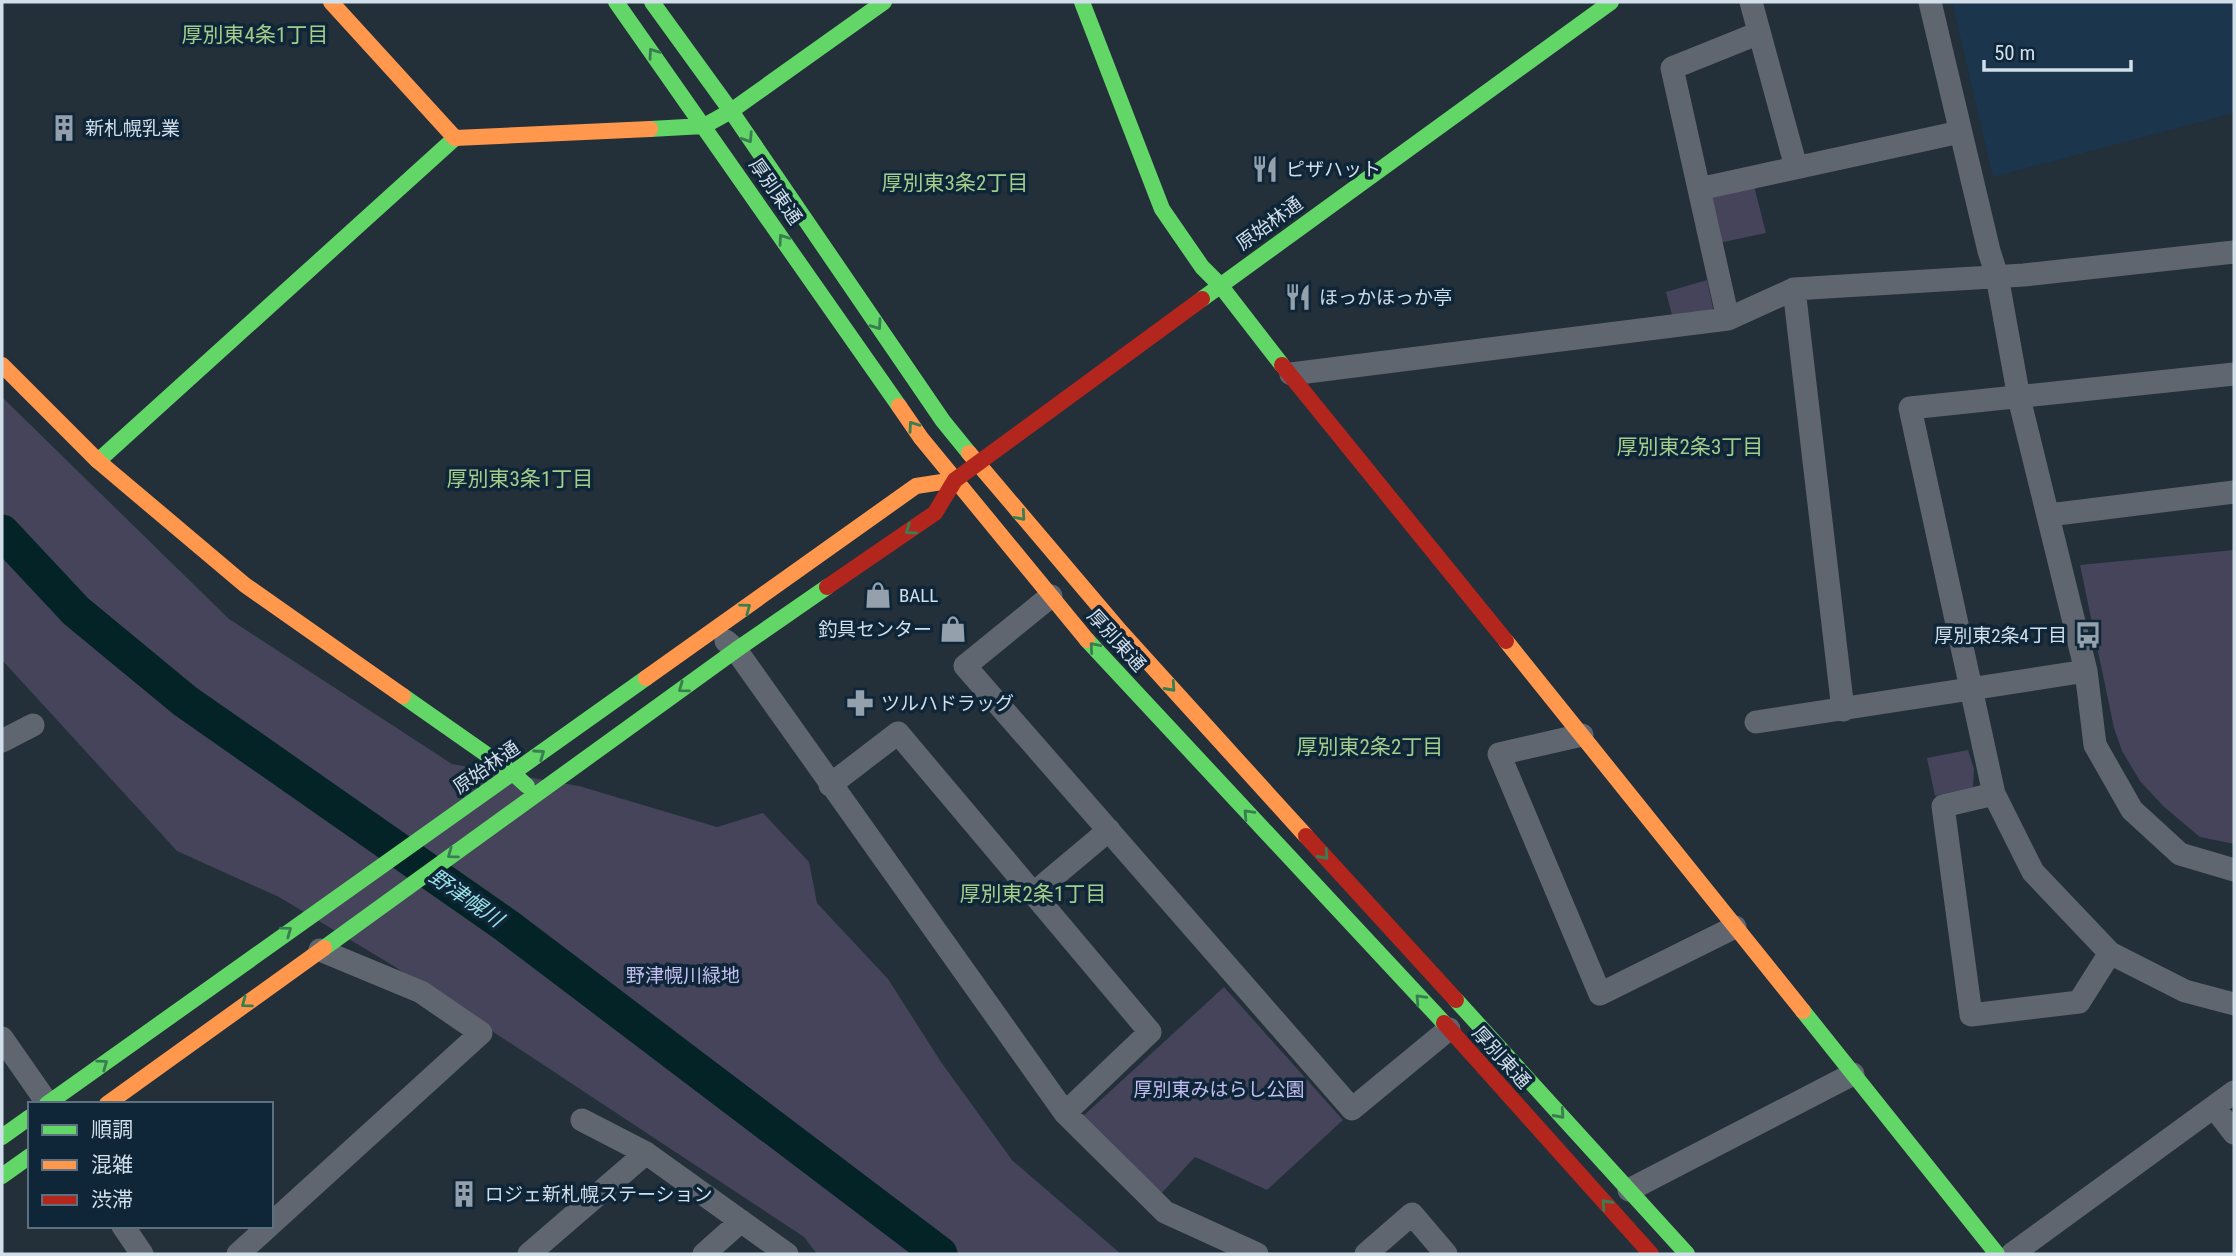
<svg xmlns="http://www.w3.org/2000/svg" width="2236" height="1256" viewBox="0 0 2236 1256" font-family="'Roboto Condensed','Noto Sans JP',sans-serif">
<rect width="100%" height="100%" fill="#232f39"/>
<!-- built -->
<path fill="#1a354c" d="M1952 2H2234V113L1993 177Z"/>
<!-- green -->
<path fill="#45445a" d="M1754 186 1766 233 1719 243 1709 195Z
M1707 280 1713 308 1708 315 1673 319 1666 292Z
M2 397 229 619 452 764 579 786 717 827 763 813 809 862 817 903 888 979 941 1062 1012 1160 1121 1254H817L804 1237 392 965 279 897 177 851 2 660Z
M2234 550V844L2200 837 2163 806 2140 781 2122 751 2114 728 2080 565Z
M1968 750 1974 769 1973 787 1935 796 1927 758Z
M1224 987 1343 1120 1267 1190 1195 1157 1158 1197 1081 1118Z"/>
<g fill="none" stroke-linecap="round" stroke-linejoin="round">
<!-- river -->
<path stroke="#032327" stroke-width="35" d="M2 532 76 611 185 701 507 926 940 1254"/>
<!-- street -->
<path stroke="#606670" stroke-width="23" d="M1751 2 1796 167
M1930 2 1989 251 1997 276 2019 398 2086 671 2095 745 2132 810 2180 854 2234 870
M1699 189 1960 132
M1794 289 1843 710
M1728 319 1672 68 1759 33
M1291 374 1728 319 1794 289 2024 275 2234 252
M2234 374 1910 408 1994 794 2033 872 2110 953 2185 991 2234 1004
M2049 515 2234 492
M1051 596 965 666 1352 1109 1449 1029
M726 641 736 650 1065 1113 1165 1212 1257 1254
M1756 722 2086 671
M1582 735 1499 754 1600 994 1735 927
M2 741 33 725
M830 785 898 733 1150 1032 1065 1113
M1994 794 1943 806 1971 1015 2079 1002 2110 953
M1034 893 1109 830
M2 1038 48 1104
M2214 1107 2234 1133
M582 1120 646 1153 787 1254
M1629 1190 1853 1074
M271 1224 481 1033 421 992 320 950
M123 1226 142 1254
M238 1254 269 1226
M529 1254 646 1153
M704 1254 741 1221
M1366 1254 1412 1214 1446 1254
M2012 1254 2234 1092"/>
<!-- fast -->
<path stroke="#63d668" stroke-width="16" d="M616 2 899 406
M652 2 731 111 943 421 969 453
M1082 2 1162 209 1202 267 1220 285 1282 365
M650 129 704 126 731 111 884 2
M1202 299 1611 2
M98 461 455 138
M1087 640 1444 1023
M403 696 513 773 527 786
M324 948 736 650 827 587
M1456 1000 1687 1254
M1803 1011 1997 1254
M47 1104 646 678
M2 1137 30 1117
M2 1176 30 1156"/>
<!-- slow -->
<path stroke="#ff974d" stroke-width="16" d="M331 2 455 138 650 129
M2 365 98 461 245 585 403 696
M899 406 921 438 1087 640
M969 453 1120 631 1306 836
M1506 641 1803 1011
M646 678 916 486 955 480
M107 1104 324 948"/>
<!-- jam -->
<path stroke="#b3261e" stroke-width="16" d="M1282 365 1506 641
M827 587 935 513 955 480 1202 299
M1306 836 1456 1000
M1444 1023 1651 1254"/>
</g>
<!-- one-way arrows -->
<defs><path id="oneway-chevron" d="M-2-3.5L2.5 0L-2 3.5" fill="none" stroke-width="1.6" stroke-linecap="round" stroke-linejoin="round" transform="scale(1.75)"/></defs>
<g stroke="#397e50">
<use href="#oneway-chevron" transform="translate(653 53) rotate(-125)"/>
<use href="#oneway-chevron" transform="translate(748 138) rotate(57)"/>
<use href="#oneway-chevron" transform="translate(783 239) rotate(-125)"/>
<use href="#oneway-chevron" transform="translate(877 325) rotate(55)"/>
<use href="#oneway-chevron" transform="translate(913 426) rotate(-125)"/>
<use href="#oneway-chevron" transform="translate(1021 516) rotate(49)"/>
<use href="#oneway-chevron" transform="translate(910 530) rotate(145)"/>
<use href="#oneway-chevron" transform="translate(746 608) rotate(-36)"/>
<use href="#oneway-chevron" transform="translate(1094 647) rotate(-131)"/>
<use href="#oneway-chevron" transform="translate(1171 687) rotate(48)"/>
<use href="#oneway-chevron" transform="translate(683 688) rotate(144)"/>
<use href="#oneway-chevron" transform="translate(540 754) rotate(-35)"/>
<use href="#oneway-chevron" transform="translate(1248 814) rotate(-133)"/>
<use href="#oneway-chevron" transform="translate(452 854) rotate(144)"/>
<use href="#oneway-chevron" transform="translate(1324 855) rotate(48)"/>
<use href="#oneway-chevron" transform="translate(287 931) rotate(-36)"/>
<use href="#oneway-chevron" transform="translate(1420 999) rotate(-133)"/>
<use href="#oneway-chevron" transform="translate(246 1003) rotate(144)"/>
<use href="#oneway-chevron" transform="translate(103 1064) rotate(-36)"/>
<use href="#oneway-chevron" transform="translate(1560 1114) rotate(48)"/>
<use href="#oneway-chevron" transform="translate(1606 1204) rotate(-132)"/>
</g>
<!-- icons -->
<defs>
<symbol id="building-bare" viewBox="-9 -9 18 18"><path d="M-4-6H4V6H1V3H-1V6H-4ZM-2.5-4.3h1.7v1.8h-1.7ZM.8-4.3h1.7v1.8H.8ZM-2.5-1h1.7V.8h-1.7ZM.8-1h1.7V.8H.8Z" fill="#94a1ad" stroke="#0f2639" stroke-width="2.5" paint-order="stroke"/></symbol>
<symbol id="restaurant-bare" viewBox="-9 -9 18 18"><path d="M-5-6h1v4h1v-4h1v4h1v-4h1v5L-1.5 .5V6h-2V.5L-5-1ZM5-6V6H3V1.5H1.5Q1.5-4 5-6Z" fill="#94a1ad" stroke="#0f2639" stroke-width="2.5" paint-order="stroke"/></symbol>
<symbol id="shop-bare" viewBox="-9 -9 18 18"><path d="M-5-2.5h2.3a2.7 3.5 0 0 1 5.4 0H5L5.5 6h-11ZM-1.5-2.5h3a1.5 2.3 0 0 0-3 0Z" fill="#94a1ad" stroke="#0f2639" stroke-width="2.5" paint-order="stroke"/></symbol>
<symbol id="bus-bare" viewBox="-9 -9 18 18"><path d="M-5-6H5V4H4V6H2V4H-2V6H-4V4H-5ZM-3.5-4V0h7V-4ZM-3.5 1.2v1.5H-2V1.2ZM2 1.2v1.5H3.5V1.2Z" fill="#94a1ad" stroke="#0f2639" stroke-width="2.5" paint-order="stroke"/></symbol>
<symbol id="pharmacy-bare" viewBox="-9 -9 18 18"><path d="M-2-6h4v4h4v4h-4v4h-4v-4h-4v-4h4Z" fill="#94a1ad" stroke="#0f2639" stroke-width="2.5" paint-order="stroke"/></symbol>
</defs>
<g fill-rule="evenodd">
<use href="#building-bare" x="45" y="109" width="38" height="38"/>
<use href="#restaurant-bare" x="1246" y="150" width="38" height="38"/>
<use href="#restaurant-bare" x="1279" y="278" width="38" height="38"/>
<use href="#shop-bare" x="859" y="576" width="38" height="38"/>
<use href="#shop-bare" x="934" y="610" width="38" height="38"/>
<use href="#bus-bare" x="2069" y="616" width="38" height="38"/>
<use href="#pharmacy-bare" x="841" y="684" width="38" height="38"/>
<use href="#building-bare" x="445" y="1175" width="38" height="38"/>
</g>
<g text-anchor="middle" stroke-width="7" stroke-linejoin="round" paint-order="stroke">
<!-- poi labels -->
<g font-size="19" fill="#d1dfeb" stroke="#0f2639" text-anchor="start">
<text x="85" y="135">新札幌乳業</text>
<text x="1286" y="176">ピザハット</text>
<text x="1319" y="304">ほっかほっか亭</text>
<text x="899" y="602">BALL</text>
<text x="932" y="636" text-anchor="end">釣具センター</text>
<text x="2067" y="642" text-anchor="end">厚別東2条4丁目</text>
<text x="881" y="710">ツルハドラッグ</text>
<text x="485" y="1201">ロジェ新札幌ステーション</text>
</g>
<!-- street labels -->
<g font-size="19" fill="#d1dfeb" stroke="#0f2639">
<text transform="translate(776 191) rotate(55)" y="7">厚別東通</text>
<text transform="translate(1269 223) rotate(-36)" y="7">原始林通</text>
<text transform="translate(1117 640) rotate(48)" y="7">厚別東通</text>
<text transform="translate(486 767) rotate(-35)" y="7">原始林通</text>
<text transform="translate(1502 1057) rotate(48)" y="7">厚別東通</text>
</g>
<!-- park labels -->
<g font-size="19" fill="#c3bef1" stroke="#0f2639">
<text x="683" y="982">野津幌川緑地</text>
<text x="1219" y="1096">厚別東みはらし公園</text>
</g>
<!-- neighbourhood labels -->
<g font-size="21" fill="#a4cd8b" stroke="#0f2639">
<text x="255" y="42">厚別東4条1丁目</text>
<text x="955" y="190">厚別東3条2丁目</text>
<text x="1690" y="454">厚別東2条3丁目</text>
<text x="520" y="486">厚別東3条1丁目</text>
<text x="1370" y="754">厚別東2条2丁目</text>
<text x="1033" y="901">厚別東2条1丁目</text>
</g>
<!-- water labels -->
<g font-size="21" font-style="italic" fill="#9ae1e5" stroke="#0f2639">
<text transform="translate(466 898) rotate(35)" y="7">野津幌川</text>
</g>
</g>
<!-- border -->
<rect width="2236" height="1256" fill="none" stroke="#d1dfeb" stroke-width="7"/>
<!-- legend -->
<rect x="28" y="1102" width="245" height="126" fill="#0f2639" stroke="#5d7080" stroke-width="2"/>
<rect x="42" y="1125" width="35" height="10" fill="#63d668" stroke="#5d7080" stroke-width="2"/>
<text x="91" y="1137" font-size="21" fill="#d1dfeb">順調</text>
<rect x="42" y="1160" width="35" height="10" fill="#ff974d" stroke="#5d7080" stroke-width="2"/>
<text x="91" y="1172" font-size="21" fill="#d1dfeb">混雑</text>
<rect x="42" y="1195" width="35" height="10" fill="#b3261e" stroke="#5d7080" stroke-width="2"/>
<text x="91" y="1207" font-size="21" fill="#d1dfeb">渋滞</text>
<!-- scale -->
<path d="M1984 60v10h147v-10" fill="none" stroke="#d1dfeb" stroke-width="3.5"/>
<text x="1994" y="60" font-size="21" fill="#d1dfeb" stroke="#0f2639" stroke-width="5" paint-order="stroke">50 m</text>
</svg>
